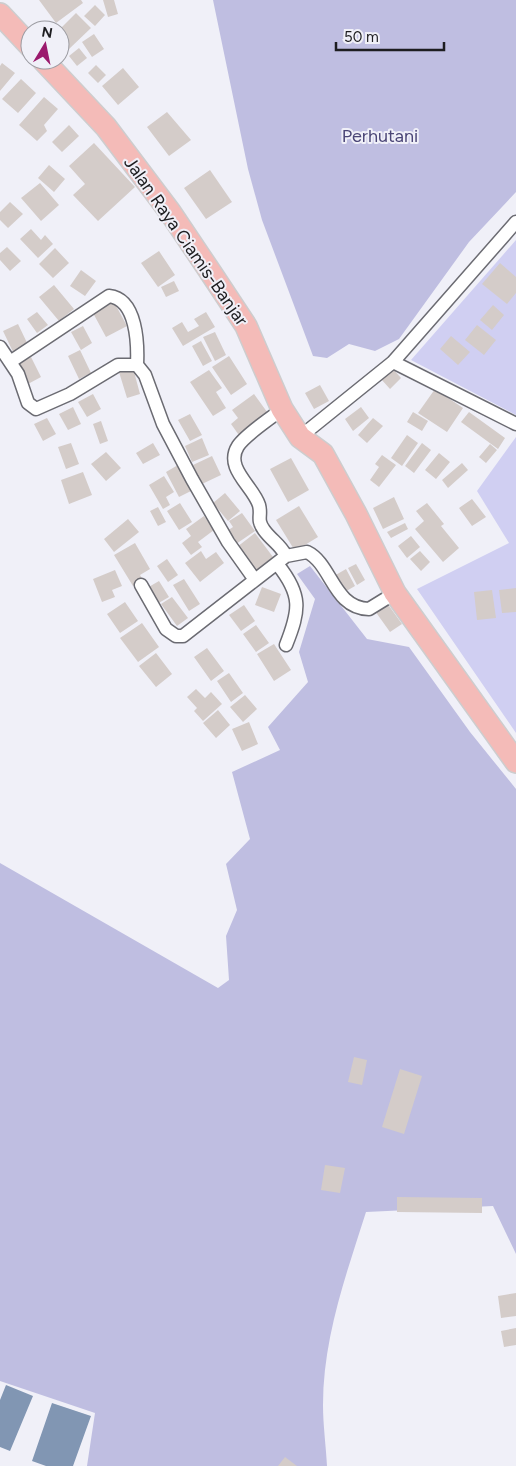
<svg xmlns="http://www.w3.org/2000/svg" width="516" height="1466" viewBox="0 0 516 1466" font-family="Figtree,sans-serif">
<rect width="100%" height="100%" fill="#f0f0f8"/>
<!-- green -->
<path fill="#d0cff2" d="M516 240V415L411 360Z
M516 437V733L417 589 509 543 477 491Z"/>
<!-- forest -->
<path fill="#bfbee1" d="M213 0H516V192L469 242 399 339 375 351 349 344 327 358 313 356 262 220 248 169Z
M310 566 367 639 409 647 470 732 516 789V1254L493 1206 366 1212C346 1275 323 1338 323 1405 323 1425 326 1446 327 1466H87L95 1413 0 1381V863L218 988 229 980 226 936 237 910 226 864 250 839 232 772 280 750 268 727 308 682 299 652 315 599 297 574Z"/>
<!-- water -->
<path fill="#8196b3" d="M6 1385 33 1396 10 1451 0 1447V1400Z
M52 1403 91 1416 73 1466H46L32 1461Z"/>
<!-- building -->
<path fill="#d4ccc9" d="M39 0H81L83 3 56 23Z
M103 0H114L118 14 108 17Z
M95 5 105 15 95 26 84 16Z
M76 13 91 28 68 50 60 41V29Z
M94 34 104 49 92 57 82 42Z
M79 48 87 58 77 66 69 56Z
M2 63 15 73 0 91V66Z
M96 65 106 75 98 83 88 73Z
M123 68 139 87 118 105 102 86Z
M21 79 36 93 18 113 2 99Z
M44 97 58 109 44 125 47 131 37 141 19 125Z
M167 112 191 140 169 156 147 127Z
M69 125 79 136 62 152 52 142Z
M94 143 135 187 98 221 73 195 85 184 69 166Z
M49 165 65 179 54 192 38 178Z
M210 170 232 202 206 219 184 188Z
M40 183 59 205 41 221 21 198Z
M10 202 23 214 8 228 0 220V212Z
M31 229 41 240 45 235 53 244 38 258 20 239Z
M7 247 21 261 10 271 0 260V253Z
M55 248 69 263 53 278 39 264Z
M159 251 175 275 158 287 141 263Z
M500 263 516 277V293L507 304 482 284Z
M81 270 96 281 85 296 70 286Z
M174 281 179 291 166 297 161 287Z
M54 285 74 309 59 321 39 297Z
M114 302 127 326 106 337 93 313Z
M493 305 504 315 492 330 480 320Z
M37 312 48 325 37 333 27 319Z
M206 312 215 327 183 346 172 328 182 322 188 332 199 326 194 319Z
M18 324 30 349 15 356 3 331Z
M477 325 496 340 484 355 465 340Z
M83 326 92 343 81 350 71 332Z
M215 332 226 355 215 361 203 337Z
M451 336 470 352 458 365 440 349Z
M201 341 212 361 203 366 192 346Z
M80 350 91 373 79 379 68 356Z
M229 356 247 384 231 395 212 367Z
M31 357 41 377 28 384 18 363Z
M133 368 140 394 127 398 119 372Z
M393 369 401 378 390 389 381 379Z
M209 370 222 388 216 392 226 408 213 416 190 382Z
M320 385 329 401 314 409 305 393Z
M435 389 463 408 447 432 418 413Z
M93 394 101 409 87 417 78 402Z
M254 394 270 416 241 438 231 424 238 418 232 410Z
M73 407 81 424 68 430 59 414Z
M361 407 369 418 353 431 345 419Z
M413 412 428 421 422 431 407 422Z
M469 412 505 438 498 449 461 422Z
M190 414 202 435 190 441 178 420Z
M47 418 56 434 43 441 34 424Z
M373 418 383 426 367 443 358 435Z
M101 421 108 441 100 444 93 424Z
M407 435 418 443 402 466 391 458Z
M202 438 209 455 192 462 185 446Z
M71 443 79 464 66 469 58 447Z
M153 443 160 455 143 464 136 453Z
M422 443 431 450 414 473 405 466Z
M490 444 497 450 486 463 479 457Z
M106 452 121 468 106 481 91 464Z
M439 453 450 462 436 479 425 470Z
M382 455 396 465 379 487 370 480 379 467 375 464Z
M212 456 221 475 202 484 193 465Z
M291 458 309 490 288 502 270 469Z
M462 463 468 470 448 488 442 480Z
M178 465 191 491 179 497 166 472Z
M83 472 92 495 69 504 61 480Z
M164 476 174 492 166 497 170 505 163 509 149 485Z
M225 493 240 511 228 521 213 503Z
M394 497 404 519 383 529 373 508Z
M472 499 486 517 472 526 459 508Z
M180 503 192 522 179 530 167 511Z
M427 503 444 524 441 526 459 548 443 562 415 529 424 521 416 511Z
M299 506 318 537 295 551 276 520Z
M158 507 166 522 158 526 150 511Z
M242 513 255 531 236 544 227 531 233 527 229 521Z
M204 516 214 530 198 542 202 547 191 555 182 543 191 536 186 529Z
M128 519 139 532 114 552 104 539Z
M405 523 408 529 391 538 387 532Z
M255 533 273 557 255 571 237 547Z
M411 536 420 547 407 558 398 546Z
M135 543 150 569 140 575 143 580 133 586 114 555Z
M201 551 206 559 216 552 224 563 200 582 185 563Z
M420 551 430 562 421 571 410 559Z
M167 559 178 575 168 582 157 566Z
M356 564 365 580 357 585 348 568Z
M346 569 355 586 343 593 334 576Z
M115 570 122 586 112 590 115 597 102 602 93 579Z
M184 579 200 604 189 611 173 585Z
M159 581 169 597 157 604 147 588Z
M262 587 281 594 274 612 255 605Z
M516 588V612L502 613 499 590Z
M492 590 496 618 477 620 474 592Z
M172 597 188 618 177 626 161 604Z
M125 602 138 621 120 633 107 614Z
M387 603 402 624 390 632 375 611Z
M244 605 255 621 241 631 229 615Z
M142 623 159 647 138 662 120 638Z
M256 625 269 643 256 652 243 634Z
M274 644 291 670 274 681 257 654Z
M207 648 224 671 211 681 194 657Z
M156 653 172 674 156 687 139 666Z
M229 673 243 693 231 702 217 681Z
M196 689 205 698 211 692 222 704 203 721 194 711 197 708 187 697Z
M245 695 257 709 243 722 230 707Z
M218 710 230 725 216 738 203 723Z
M249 722 258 744 242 751 232 729Z
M354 1057 367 1060 362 1085 348 1082Z
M400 1069 422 1076 404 1134 382 1127Z
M325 1165 345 1168 340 1193 321 1190Z
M397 1197 482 1198V1213L397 1212Z
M516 1293V1316L501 1318 498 1296Z
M516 1328V1345L504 1347 501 1331Z
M285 1457 297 1466H278Z"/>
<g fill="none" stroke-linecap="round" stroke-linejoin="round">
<defs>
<path id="minor" d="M0 347 18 374 28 403 36 409 70 394 118 365H137L145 375 163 424 192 479 228 542 255 580 286 556 307 552C332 564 333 608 369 609L395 593
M10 362 109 296C137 299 138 344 137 365
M393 362 516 424
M282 409C270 419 246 434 238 446 224 468 253 486 259 505 262 516 256 519 264 530 272 541 280 544 286 556
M300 437 393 362 516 222
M278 565C302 595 300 610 286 645
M141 585 166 629 176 636H183L255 580"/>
<path id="trunk" d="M0 14 30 46
M43 60 106 127 170 212 211 273 246 326 282 409 300 437 323 454 356 514 395 593 516 762"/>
</defs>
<!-- minor casing -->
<use href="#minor" stroke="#6b6b72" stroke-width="15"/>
<!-- trunk casing -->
<use href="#trunk" stroke="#cdcdce" stroke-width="24"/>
<!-- minor -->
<use href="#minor" stroke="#fff" stroke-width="12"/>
<!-- trunk -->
<use href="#trunk" stroke="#f4bbb8" stroke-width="21"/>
</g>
<g text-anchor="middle" stroke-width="4" stroke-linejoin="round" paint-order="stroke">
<!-- park labels -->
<g font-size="18" fill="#4b4677" stroke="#f0f0f8">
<text x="380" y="142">Perhutani</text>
</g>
<!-- street labels -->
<g font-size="18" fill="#1d1d20" stroke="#f0f0f8">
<text transform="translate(186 241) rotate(55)" y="6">Jalan Raya Ciamis-Banjar</text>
</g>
</g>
<!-- north arrow -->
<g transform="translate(45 45) rotate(10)"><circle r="24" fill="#f0f0f8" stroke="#9c9ca2"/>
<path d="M0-4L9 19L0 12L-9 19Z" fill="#9b196d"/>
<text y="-8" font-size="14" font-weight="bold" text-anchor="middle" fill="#1d1d20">N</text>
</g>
<!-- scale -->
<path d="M336 42v8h108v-8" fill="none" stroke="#1d1d20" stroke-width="2.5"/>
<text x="344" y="42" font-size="15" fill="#1d1d20" stroke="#f0f0f8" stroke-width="4" paint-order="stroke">50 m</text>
</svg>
